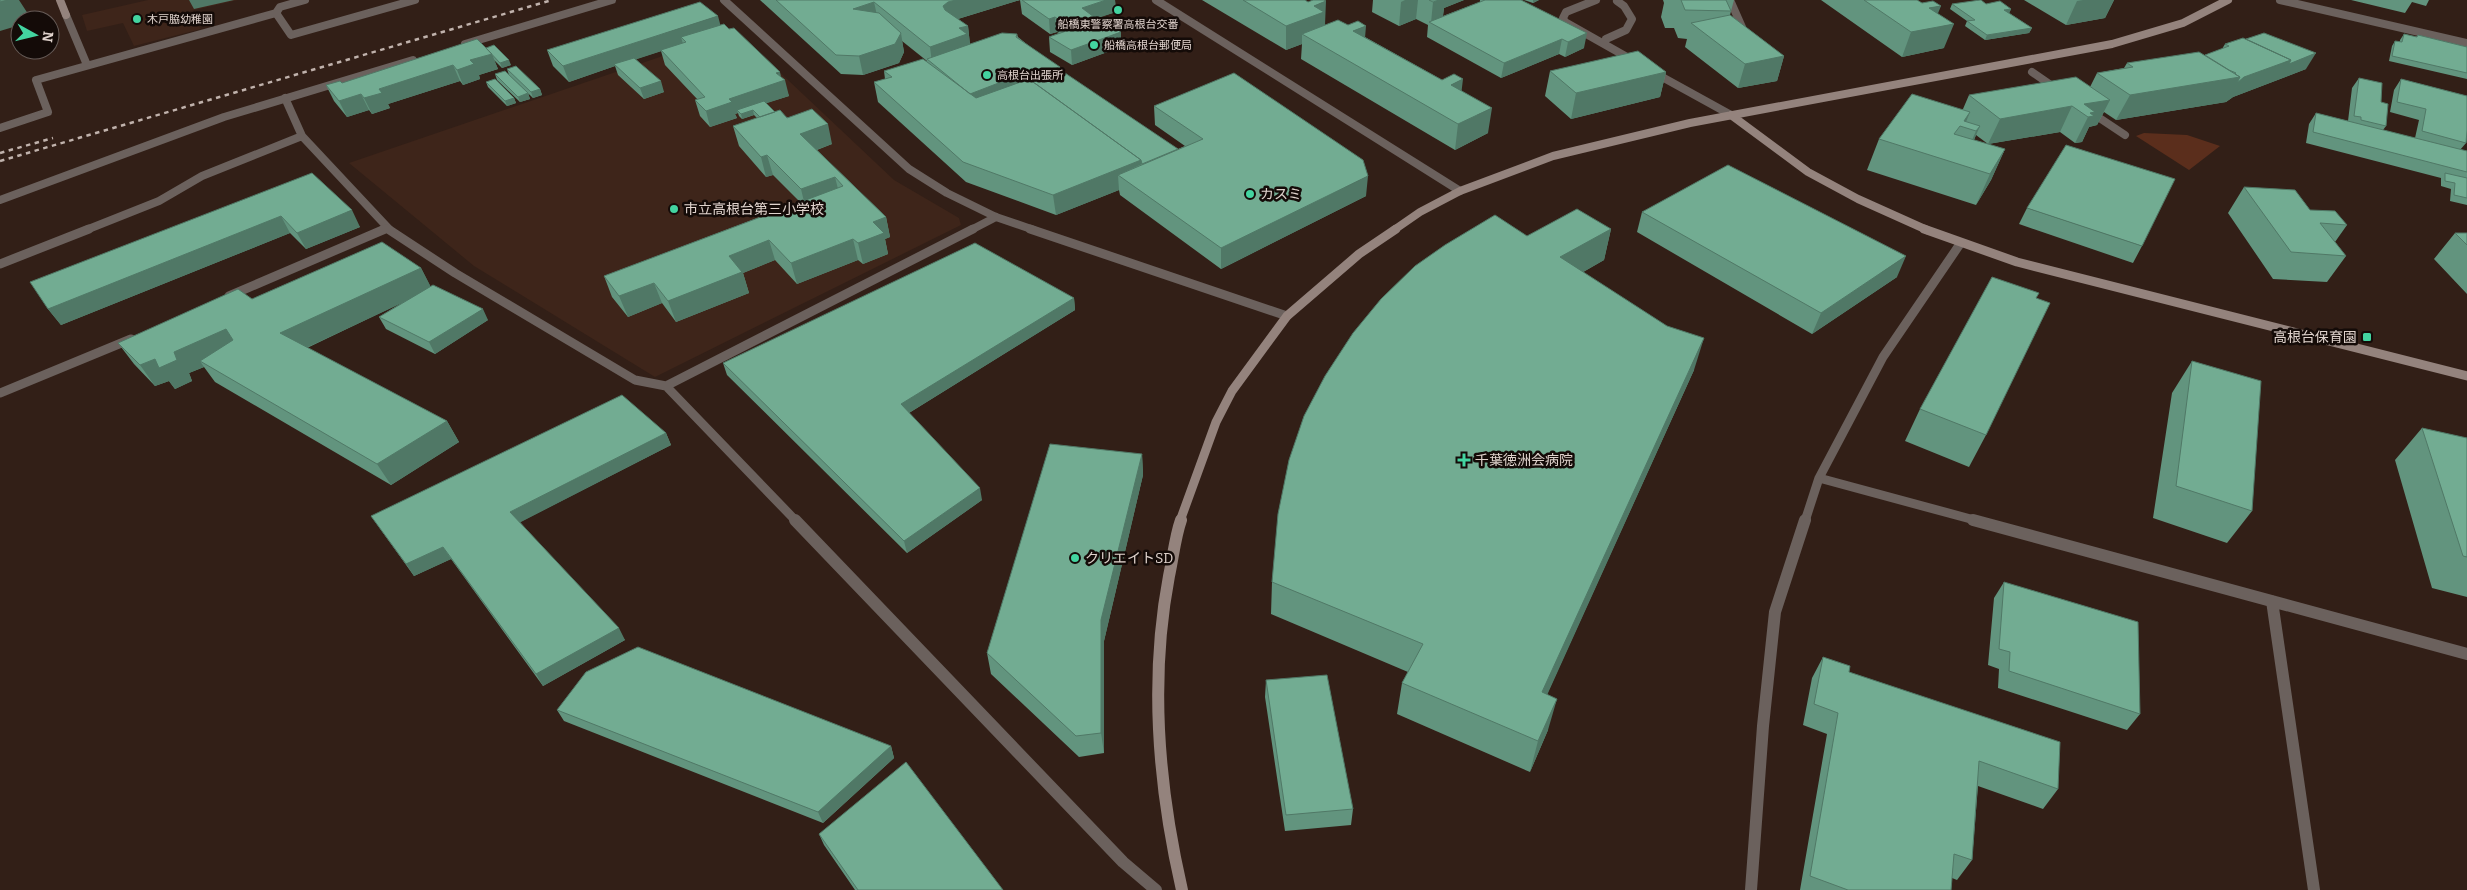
<svg xmlns="http://www.w3.org/2000/svg" width="2467" height="890" viewBox="0 0 2467 890" font-family="Bitter,'Noto Sans JP',serif">
<rect width="100%" height="100%" fill="#321f17"/>
<!-- built -->
<path fill="#3e251a" d="M148 0H238L186 12 201 29 134 46 123 23 87 31 82 15Z
M736 31 894 180 959 218 961 225 655 377 474 266 349 163Z"/>
<!-- green -->
<path fill="#5b2e1c" d="M2144 133 2187 135 2220 146 2189 170 2136 136Z"/>
<g fill="none" stroke-linecap="round" stroke-linejoin="round">
<!-- street-far2 -->
<path stroke="#6b615d" stroke-width="8" d="M724 0 909 169 947 193 996 217 1034 230
M1156 0 1460 191
M1596 0 1566 12 1563 18 1565 22 1634 61
M1730 0 1746 36
M2280 0 2467 43
M276 13 280 7 305 0
M66 15 87 65
M1606 39 1626 30 1632 19 1624 6 1617 1
M465 44 612 0
M1653 72 1731 115
M2032 72 2058 90
M285 98 302 136 390 230
M2089 111 2125 135
M0 128 48 112 36 80 276 13 291 35 415 0
M0 200 224 117 413 60
M86 230 159 201 202 176 302 136
M382 230 387 228
M971 230 996 217"/>
<!-- street-far1 -->
<path stroke="#6b615d" stroke-width="9" d="M388 229 455 273 635 380 666 386 796 521
M1030 229 1287 316
M0 264 89 229
M229 296 385 229
M666 386 973 229
M0 393 131 339
M1819 478 1978 521
M1805 521 1819 478 1883 357 1960 244"/>
<!-- street -->
<path stroke="#6b615d" stroke-width="12" d="M795 520 1123 862 1156 890
M1973 520 2467 654
M2272 601 2314 890
M1751 890 1763 726 1775 612 1805 520"/>
<!-- secondary-far2 -->
<path stroke="#94837d" stroke-width="8" d="M60 0 66 15
M1731 115 1808 172 1858 199 1927 230
M1394 230 1420 212 1460 191 1553 156 1690 123 2112 44 2183 23 2228 0"/>
<!-- secondary-far1 -->
<path stroke="#94837d" stroke-width="9" d="M1924 229 2017 262 2467 376
M1180 521 1216 422 1232 391 1287 316 1359 254 1396 229"/>
<!-- secondary -->
<path stroke="#94837d" stroke-width="12" d="M1181 520C1175 537 1173 558 1169 576 1149 681 1158 786 1182 890"/>
<!-- rail -->
<path stroke="#c0b2ac" stroke-width="2.5" stroke-dasharray="4.5 4.5" stroke-linecap="butt" d="M0 153 53 138
M0 161 552 0"/>
</g>
<!-- wall -->
<path fill="#62947e" d="M760 0H1020L958 19 968 26 970 44 1017 34 1018 37 1061 72 1178 149 1185 146 1155 125 1154 106 1366 196 1221 269 1120 195 1119 190 1056 215 966 182 878 102 874 82 885 79 884 71 927 61 902 41 904 52 899 63 863 75 841 74Z
M1020 0H1115L1116 12 1096 18 1121 47 1072 65 1050 52 1049 37 1059 33 1057 32 1050 34 1022 14Z
M1202 0H1305L1325 25 1365 37 1462 91 1488 133 1455 150 1301 59 1302 44 1286 50Z
M1373 0H1464L1444 8 1443 16 1480 2V0H1521L1584 48 1565 57 1559 54 1501 78 1427 37 1428 25 1416 19 1399 26 1372 12Z
M1524 0H1539L1533 3Z
M1663 0H1734L1730 15 1784 56 1777 81 1738 88 1685 47 1687 39 1678 38 1674 28H1665L1661 17 1664 3Z
M1821 0H1917L1938 14 1944 48 1902 57Z
M2024 0H2114L2105 18 2066 25Z
M2351 0H2429L2426 6 2412 2 2405 13Z
M1952 4H1986L2011 9 2009 13 2032 28 2029 33 1985 40 1965 26 1967 21 1950 9Z
M720 25 781 77 789 96 766 103 775 112 787 117 832 144 817 150 886 217 890 237 885 239 888 254 863 264 858 260 797 284 775 260 743 273 749 293 676 322 662 303 628 317 612 297 604 276 800 202 773 175 766 177 739 146 733 126 757 118 754 115 742 119 739 116 738 113 735 114 737 118 710 127 700 116 695 100H698L665 65 661 51 636 59 664 92 644 99 618 75 615 66 569 82 553 66 547 50Z
M2404 34 2416 37 2418 35 2467 47V79L2389 61 2392 46 2395 41 2400 42V40Z
M2225 44 2306 69 2233 97 2226 102 2116 120 2104 112 2097 125 2089 127 2082 142 2075 143 2060 132 1988 144 1976 135 1974 140 2005 149 1991 180 1976 205 1867 170 1879 139 1963 109 1969 95 2090 87 2097 73 2124 68 2127 63 2205 55 2222 49Z
M486 48 511 65 502 68 494 60 498 69 479 75 480 79 463 85 460 81 388 104 390 108 372 114 369 110 347 117 334 101 326 85 342 83Z
M507 69 540 89 542 95 533 98 509 75Z
M1550 71 1666 72 1660 97 1571 119 1545 96Z
M495 74 528 93 530 99 520 102 497 80Z
M2359 78 2386 126 2383 130 2415 138 2419 120 2390 112 2394 90 2401 79 2467 96V135L2466 143 2460 150 2467 151V205L2450 201 2451 189 2441 186V178L2306 143 2309 124 2316 113 2348 121 2352 88Z
M486 82 514 98 516 103 507 106 488 87Z
M312 173 360 227 306 249 290 233 61 325 48 309Z
M2244 187 2310 210 2347 225 2335 242 2346 256 2327 282 2273 279 2228 213Z
M2027 208 2142 246 2133 263 2019 224Z
M1642 212 1897 277 1812 334 1637 232Z
M1611 229 1604 260 1583 272 1694 370 1547 694 1548 730 1530 772 1397 714 1402 683 1408 672 1271 614 1272 582 1527 236Z
M2455 233H2467V294L2434 259Z
M421 268 430 286 488 320 435 354 386 329 379 317 403 302 307 348 447 421 459 442 391 485 215 382 204 367 189 373 192 381 175 389 169 381 155 386 134 364 118 343 252 299Z
M1074 298 1075 310 909 413 982 500 907 553 727 375 723 363Z
M2036 298 1986 435 1969 467 1905 441 1920 409Z
M2192 361 2252 511 2227 543 2153 518 2172 393Z
M2422 428 2467 438V597L2432 588 2395 460Z
M666 433 671 445 520 522 625 640 543 686 451 559 414 576 371 516Z
M1142 454 1143 475 1104 641V753L1079 757 991 674 987 653Z
M2004 582 2140 714 2127 730 1998 688 1999 669 1988 665 1994 598Z
M1823 657 1849 672 2058 789 2043 809 1978 786 1972 860 1957 880 1952 878 1951 890H1800L1827 734 1803 725 1812 678Z
M1266 680 1353 809 1351 825 1285 831 1265 697Z
M557 710 891 746 894 758 823 823 564 721Z
M819 834 1003 890H855L824 845Z"/>
<!-- shaded-wall -->
<path fill="#507866" d="M8 0H19L32 20H20V25L0 31V2Z
M189 0H234L194 9Z
M956 0H1020L951 21 946 25 943 6 948 2Z
M1106 0H1115L1116 12 1083 23 1082 8Z
M1405 0H1418L1416 19 1399 26 1401 2Z
M1430 0H1464L1444 8 1442 22 1431 23 1433 2Z
M1533 0H1539L1533 3Z
M2083 0H2114L2105 18 2066 25 2077 1Z
M1326 1 1325 25 1302 34V44L1286 50V26L1314 6Z
M874 2 878 20 853 9Z
M1941 6 1932 28 1954 24 1944 48 1902 57 1911 32 1929 8Z
M2011 9 2009 14 2004 10Z
M718 16 722 31 681 37 683 44 616 66 614 64 615 66 569 82 563 66Z
M1055 17 1057 32 1050 34 1049 19Z
M968 26 970 45 932 63 930 47 959 28Z
M1366 26 1364 50 1353 31Z
M2032 28 2029 33 1985 40 1987 35Z
M1121 32V47L1072 65 1071 50Z
M901 33 904 52 899 63 863 75 859 56Z
M1587 33 1584 48 1565 57 1568 42Z
M1562 39 1559 54 1501 78 1504 63Z
M2316 53 2306 69 2233 97 2226 102 2116 120 2130 95 2240 77H2244L2291 60Z
M492 54 498 69 479 75 480 79 463 85 457 70 470 60Z
M1784 56 1777 81 1738 88 1745 64Z
M509 60 511 65 502 68 500 63Z
M453 65 460 81 388 104 390 108 372 114 364 98 379 89Z
M1060 67 1062 82 1045 88 1043 73Z
M1035 69 1037 85 972 109 970 94Z
M780 72 782 81 785 80 789 96 739 112 737 110 738 113 735 114 737 118 710 127 706 111Z
M1666 72 1660 97 1571 119 1576 93Z
M1463 79 1460 104 1451 85Z
M661 81 664 92 644 99 640 88Z
M540 89 542 95 533 98 531 92Z
M528 93 530 99 520 102 518 97Z
M361 94 369 110 347 117 339 101Z
M514 98 516 103 507 106 505 101Z
M2110 100 2097 125 2089 127 2082 142 2075 143 2088 117 2084 104Z
M2072 106 2060 132 1988 144 2000 119Z
M1492 108 1488 133 1455 150 1458 124Z
M753 110 754 115 742 119 741 114Z
M1970 112 1964 127V121Z
M828 124 832 144 805 154 800 134Z
M1980 126 1967 156 1963 161 1976 131Z
M2005 149 1991 180 1976 205 1990 174Z
M767 155 773 175 766 177 761 157Z
M1141 160 1142 164 1118 175 1119 190 1056 215 1053 195Z
M1368 176 1366 196 1221 269V248Z
M835 177 840 197 806 210 801 189Z
M352 210 360 227 306 249 297 233Z
M281 216 290 233 61 325 48 309Z
M886 217 890 237 885 239 888 254 863 264 858 243 873 222Z
M1611 229 1604 260 1554 289 1560 257Z
M853 239 858 260 797 284 791 263Z
M769 240 775 260 743 273 749 293 676 322 668 301 729 256Z
M1906 256 1897 277 1812 334 1821 313Z
M421 268 432 289 293 354 280 333Z
M654 283 662 303 628 317 619 296Z
M1074 298 1075 310 904 416 901 404Z
M483 309 488 320 435 354 429 342Z
M226 329 240 351 200 361 204 367 189 373 192 381 175 389 169 381 155 386 140 365 174 352Z
M1704 338 1694 370 1534 724 1542 692Z
M447 421 459 442 391 485 377 464Z
M666 433 671 445 517 524 510 512Z
M1142 454 1143 475 1104 641V753L1101 733V620Z
M980 488 982 500 907 553 904 541Z
M443 547 451 559 414 576 406 564Z
M619 628 625 640 543 686 536 674Z
M1557 699 1548 730 1530 772 1538 741Z
M891 746 894 758 823 823 818 812Z"/>
<!-- building -->
<path fill="#72ac92" stroke="#507866" d="M0 0H8L0 2Z
M776 0H956L948 2 943 6 945 10 968 26 959 28 967 34 930 47 874 2 853 9 879 13 901 33 895 44 859 56 836 55Z
M1022 0H1106L1082 8 1098 20 1102 19 1121 32 1071 50 1049 37 1072 29 1055 17 1049 19Z
M1243 0H1305L1308 2 1313 0H1324L1326 1 1314 6 1324 12 1286 26Z
M1429 0H1439L1433 2Z
M1485 0H1521L1587 33 1568 42 1562 39 1504 63 1429 22Z
M1681 0H1726L1731 11 1685 10Z
M1864 0H1917L1922 3 1933 1 1941 6 1929 8 1954 24 1911 32Z
M1980 0H1981L1986 4 2000 1 2011 9 2004 10 2032 28 1987 35 1967 21 1975 20 1952 4Z
M700 2 718 16 563 66 547 50Z
M1730 15 1784 56 1745 64 1691 23Z
M1338 20 1348 25 1358 21 1366 26 1353 31 1442 80 1454 74 1463 79 1451 85 1492 108 1458 124 1302 34Z
M724 24 729 29 734 28 780 72 776 73 785 80 729 99 732 102 706 111 695 100 705 97 661 50 686 42 681 37Z
M1002 33 1017 34 1016 37 1060 67 1043 73 1035 69 970 94 927 59Z
M2264 33 2316 53 2289 64 2291 60 2246 39Z
M2404 34 2417 37 2418 35 2467 47V73L2392 56 2395 41 2402 42Z
M2243 38 2291 60 2244 77 2237 83 2240 77 2235 74 2236 73 2229 70 2205 55 2229 46 2225 44Z
M477 39 492 54 470 60 474 64 457 70 453 65 379 89 382 93 364 98 361 94 339 101 326 85 340 81 342 83Z
M494 45 509 60 500 63 486 48Z
M1638 51 1666 72 1576 93 1550 71Z
M2199 52 2240 77 2130 95 2097 73 2133 67 2127 63Z
M634 58 661 81 640 88 614 64Z
M923 59 976 98 1029 79 1141 160 1053 195 963 162 874 82 892 77 884 71Z
M516 66 540 89 531 92 507 69Z
M505 71 528 93 518 97 495 74Z
M1062 71 1178 149 1142 164 1141 160 1033 82Z
M1234 73 1363 160 1368 176 1221 248 1118 175 1203 139 1154 106Z
M2076 77 2110 100 2084 104 2095 112 2090 113 2094 116 2088 117 2072 106 2000 119 1969 95Z
M2359 78 2382 83 2381 102 2388 104 2386 126 2361 120V117L2354 116Z
M495 79 514 98 505 101 486 82Z
M2401 79 2467 96V130L2466 143 2422 131 2426 109 2397 102Z
M1912 94 1970 112 1964 121 1980 126 1976 131 1960 126 1954 134 2005 149 1990 174 1879 139Z
M764 101 775 112 760 117 753 110 741 114 737 110Z
M812 109 828 124 800 134 886 217 873 222 884 233 858 243 853 239 791 263 769 240 729 256 742 272 668 301 654 283 619 296 604 276 843 186 835 177 801 189 767 155 761 157 733 126 780 110 787 118Z
M2316 113 2467 151V172L2313 132Z
M2066 145 2175 179 2142 246 2027 208Z
M1728 165 1906 256 1821 313 1642 212Z
M312 173 352 210 297 233 281 216 48 309 30 282Z
M2445 173 2467 178V198L2454 195 2455 183 2445 181Z
M2244 187 2295 190 2310 210 2335 211 2347 225 2320 223 2346 256 2291 252Z
M1577 209 1611 229 1560 257 1667 326 1704 338 1542 692 1557 699 1538 741 1402 683 1423 644 1272 582 1278 514 1289 460 1304 416 1325 376 1353 333 1381 299 1415 266 1445 245 1495 215 1527 236Z
M2455 233H2467V245Z
M382 242 421 268 280 333 447 421 377 464 200 361 233 340 226 329 174 352 177 360 159 368 155 359 140 365 118 343 238 289 252 299Z
M975 243 1074 298 901 404 980 488 904 541 723 363Z
M1992 277 2039 293 2036 298 2050 303 1986 435 1920 409Z
M433 285 483 309 429 342 379 317Z
M2192 361 2261 381 2252 511 2176 486Z
M622 395 666 433 510 512 619 628 536 674 443 547 406 564 371 516Z
M2422 428 2467 438V557L2463 556Z
M1050 444 1142 454 1101 620V733L1076 736 987 653Z
M2004 582 2138 622 2140 714 2009 671 2010 652 1999 649Z
M638 647 891 746 818 812 557 710 586 672Z
M1823 657 1850 666 1849 672 2060 742 2058 789 1979 761 1972 860 1954 854 1951 890H1848L1810 876 1838 713 1814 704Z
M1327 675 1353 809 1286 815 1266 680Z
M906 762 1003 890H858L819 834Z"/>
<!-- markers -->
<g fill="#43d4a0" stroke="#140b08" stroke-width="2">
<circle cx="1118" cy="10" r="5"/>
<circle cx="137" cy="19" r="5"/>
<circle cx="1094" cy="45" r="5"/>
<circle cx="987" cy="75" r="5"/>
<circle cx="1250" cy="194" r="5"/>
<circle cx="674" cy="209" r="5"/>
<rect x="2362" y="332" width="10" height="10" rx="2.5"/>
<path d="M1461.5 452.5h5v5h5v5h-5v5h-5v-5h-5v-5h5z"/>
<circle cx="1075" cy="558" r="5"/>
</g>
<g text-anchor="middle" stroke-width="5" stroke-linejoin="round" paint-order="stroke">
<!-- far-poi labels -->
<g font-size="11" fill="#e0d3cd" stroke="#140b08" text-anchor="start">
<text x="147" y="23">木戸脇幼稚園</text>
<text x="1118" y="28" text-anchor="middle">船橋東警察署高根台交番</text>
<text x="1104" y="49">船橋高根台郵便局</text>
<text x="997" y="79">高根台出張所</text>
</g>
<!-- poi labels -->
<g font-size="14" fill="#e0d3cd" stroke="#140b08" text-anchor="start">
<text x="1260" y="199">カスミ</text>
<text x="684" y="214">市立高根台第三小学校</text>
<text x="2357" y="342" text-anchor="end">高根台保育園</text>
<text x="1475" y="465">千葉徳洲会病院</text>
<text x="1085" y="563">クリエイトSD</text>
</g>
</g>
<!-- north arrow -->
<g transform="translate(35 35) rotate(98)"><circle r="24" fill="#140b08" stroke="#665b57"/>
<path d="M0-4L9 19L0 12L-9 19Z" fill="#43d4a0"/>
<text y="-8" font-size="14" font-weight="bold" text-anchor="middle" fill="#e0d3cd">N</text>
</g>
</svg>
